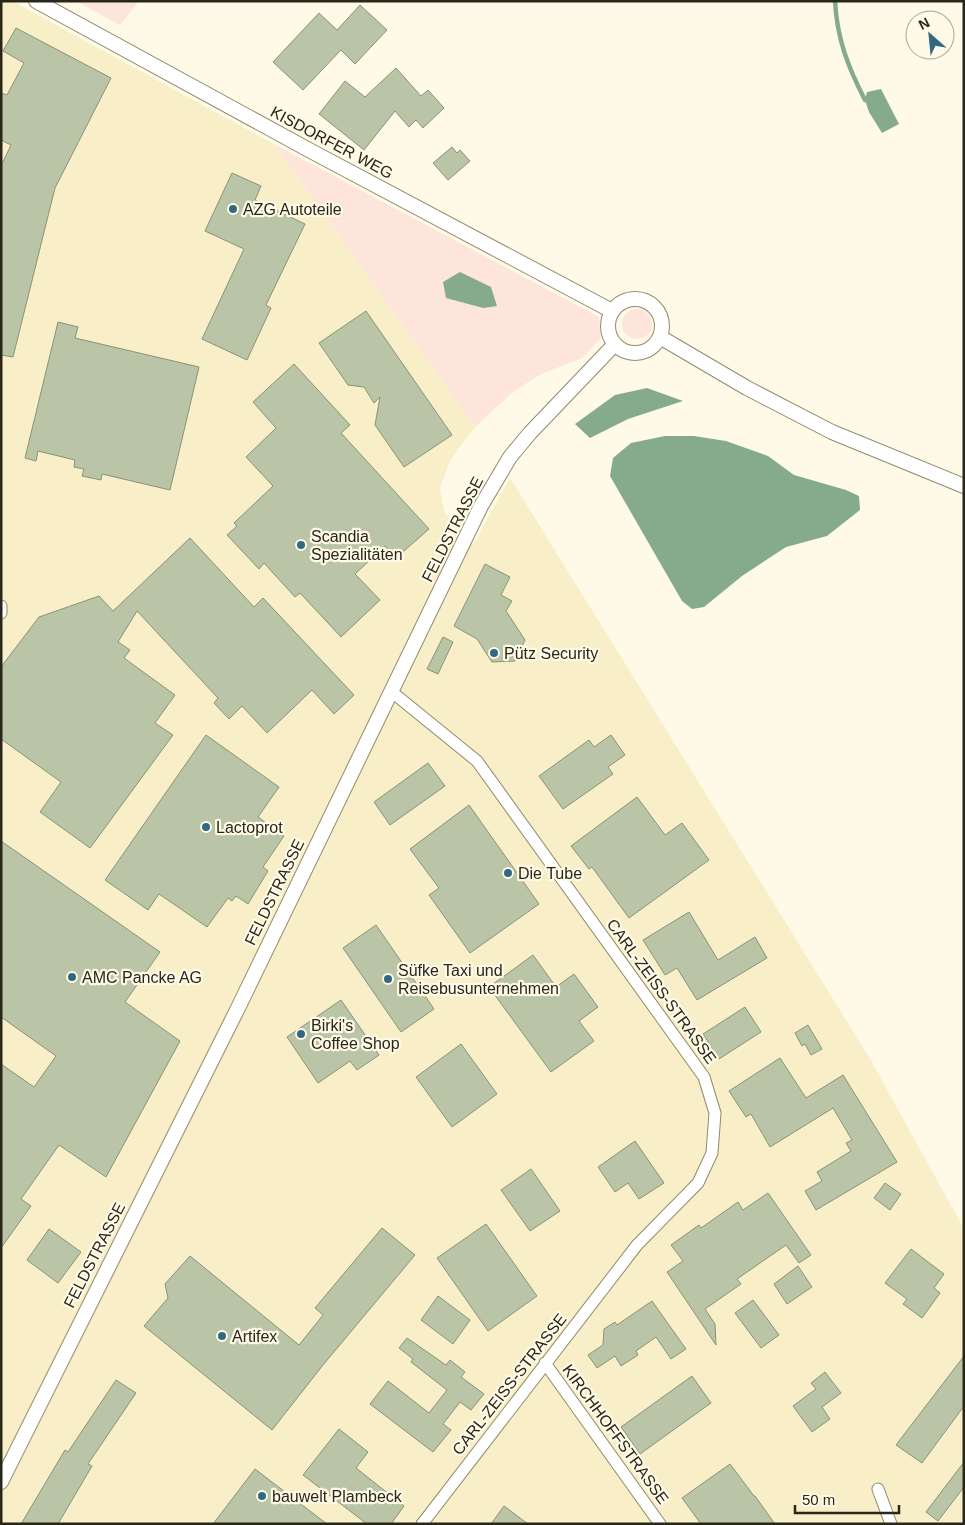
<svg xmlns="http://www.w3.org/2000/svg" width="965" height="1525" viewBox="0 0 965 1525" font-family="Helvetica,sans-serif">
<rect width="100%" height="100%" fill="#fffae7"/>
<!-- built -->
<path fill="#f8eec7" d="M1 1H12L274 144 475 427 451 459 440 487 444 512 473 545 510 478 869 1057 964 1229V1524H1Z"/>
<!-- green -->
<path fill="#fee5db" d="M76 1H139L120 25Z
M274 144 599 317 601 338 582 358 539 375 512 393 475 427Z
M622 324a15 15 0 1 1 30 0a15 15 0 1 1-30 0Z"/>
<!-- water -->
<path fill="#86aa8e" d="M881 89 899 124 882 133 869 112 865 100 867 92Z
M460 272 491 287 497 306 483 308 446 298 443 282Z
M647 388 683 401 628 419 590 438 575 424 615 395Z
M665 436H694L726 441 768 456 794 475 846 490 859 496 860 510 827 536 786 547 742 576 704 607 692 609 682 601 610 476 613 458 631 443Z"/>
<g fill="none" stroke-linecap="round" stroke-linejoin="round">
<!-- stream -->
<path stroke="#86aa8e" stroke-width="4.5" d="M835 1C837 39 848 67 865 100"/>
</g>
<!-- building -->
<path fill="#bac5a7" stroke="#899377" d="M360 5 387 30 355 64 341 50 303 90 273 62 319 13 337 30Z
M16 28 111 78 55 188 13 357 1 355V166L11 145 1 140V93L7 95 24 63 3 51Z
M396 68 421 96 428 90 444 108 423 128 416 120 409 127 395 111 364 150 319 114 345 81 365 97Z
M452 147 457 153 460 150 470 161 448 180 433 163Z
M232 173 261 186 255 200 305 224 266 305 271 308 247 360 202 339 244 249 205 231Z
M366 311 452 435 404 467 375 425 380 397 374 403 364 387 348 385 319 343Z
M58 322 78 327 75 338 199 367 170 490 102 474 101 480 82 476 84 469 74 467 75 460 38 451 36 461 25 458Z
M294 364 350 425 341 433 429 529 396 558 385 546 355 574 380 600 341 637 300 593 295 597 264 563 259 569 227 535 237 526 234 523 273 486 246 457 276 428 253 402Z
M190 538 254 607 263 598 354 695 334 714 312 690 267 733 242 706 229 719 214 703 218 698 137 611 118 642 130 650 124 658 175 695 155 723 173 735 90 848 40 812 61 782 1 739V667L39 617 99 596 113 611Z
M485 564 510 577 501 595 512 601 506 611 525 640 515 661 492 662 477 639 454 626Z
M443 637 453 642 438 674 427 669Z
M206 735 279 787 258 817 284 836 263 867 268 871 248 904 236 896 232 901 228 898 207 927 159 894 148 910 105 880Z
M611 735 625 755 608 767 613 774 563 809 539 776 589 740 594 747Z
M428 763 445 786 390 825 374 802Z
M637 797 665 835 682 823 709 860 629 918 592 867 589 869 571 846Z
M469 805 539 904 470 953 429 895 439 888 410 849Z
M1 841 160 952 125 1002 180 1041 106 1177 59 1145 21 1199 31 1206 1 1248V1064L34 1087 56 1056 1 1017Z
M689 912 718 960 755 937 767 958 697 1000 677 968 665 975 643 940Z
M376 925 434 1009 401 1032 343 948Z
M533 955 556 987 574 974 598 1007 579 1021 594 1041 551 1072 489 987Z
M341 1000 379 1055 357 1070 350 1061 318 1083 287 1037Z
M745 1007 761 1032 719 1059 703 1034Z
M808 1025 822 1049 811 1055 805 1044 802 1046 795 1033Z
M461 1044 497 1094 452 1127 416 1077Z
M780 1058 806 1098 843 1075 897 1162 816 1210 805 1191 822 1181 817 1172 851 1151 846 1143 852 1140 833 1108 770 1147 751 1114 746 1117 729 1091Z
M635 1141 664 1183 639 1199 628 1183 615 1192 598 1167Z
M531 1169 560 1211 530 1231 501 1190Z
M885 1183 901 1194 890 1210 874 1198Z
M768 1193 811 1255 799 1263 786 1245 737 1279 741 1284 705 1309 715 1324 716 1345 667 1272 683 1261 671 1245 699 1225 701 1228 738 1202 743 1210Z
M486 1224 537 1296 488 1331 437 1258Z
M382 1228 415 1255 323 1365 272 1430 144 1326 168 1298 165 1284 190 1256 299 1345 323 1315 315 1308Z
M49 1229 81 1252 58 1283 27 1260Z
M911 1249 944 1274 934 1288 940 1293 922 1318 903 1304 907 1299 885 1283Z
M798 1266 812 1287 787 1304 774 1284Z
M438 1296 470 1320 453 1344 421 1320Z
M753 1300 779 1335 761 1348 735 1313Z
M652 1301 686 1349 671 1359 656 1337 636 1351 638 1355 621 1366 615 1356 597 1368 588 1355 603 1345 604 1329 615 1322 617 1325Z
M407 1338 446 1365 450 1360 465 1372 461 1377 484 1394 471 1410 460 1402 443 1424 451 1430 433 1452 370 1404 388 1381 429 1413 447 1390 411 1362 413 1359 399 1348Z
M964 1356V1406L922 1463 896 1445Z
M825 1372 841 1393 822 1407 830 1419 812 1432 793 1406 816 1389 811 1383Z
M692 1376 711 1403 640 1454 621 1427Z
M116 1380 136 1393 88 1464 92 1466 58 1524H21L65 1450 68 1452Z
M339 1429 368 1452 356 1468 404 1506 391 1524H367L303 1475Z
M964 1462V1487L938 1521 926 1512Z
M730 1464 754 1496H755L775 1524H701L682 1498Z
M255 1469 327 1524H213Z
M504 1506 528 1524H491Z"/>
<g fill="none" stroke-linecap="round" stroke-linejoin="round">
<defs>
<path id="minor" d="M1 606V613
M392 692 477 761 704 1077 715 1113 712 1153 698 1183 637 1245 422 1524
M545 1363 660 1524
M878 1489 891 1524"/>
<path id="tertiary" d="M36 1 309 150 612 311
M608 326a27 27 0 1 1 54 0a27 27 0 1 1-54 0Z
M660 337 747 388 832 432 964 486
M1 1482 239 1006 481 506 510 457 530 433 615 344"/>
</defs>
<!-- minor casing -->
<use href="#minor" stroke="#918a6d" stroke-width="13"/>
<!-- tertiary casing -->
<use href="#tertiary" stroke="#918a6d" stroke-width="16"/>
<!-- minor -->
<use href="#minor" stroke="#fff" stroke-width="11"/>
<!-- tertiary -->
<use href="#tertiary" stroke="#fff" stroke-width="14"/>
</g>
<!-- markers -->
<g fill="#336884" stroke="#fffae7" stroke-width="2">
<circle cx="233" cy="209" r="5"/>
<circle cx="301" cy="545" r="5"/>
<circle cx="494" cy="653" r="5"/>
<circle cx="206" cy="827" r="5"/>
<circle cx="508" cy="873" r="5"/>
<circle cx="72" cy="977" r="5"/>
<circle cx="388" cy="979" r="5"/>
<circle cx="301" cy="1034" r="5"/>
<circle cx="222" cy="1336" r="5"/>
<circle cx="262" cy="1496" r="5"/>
</g>
<g text-anchor="middle" stroke-width="4.5" stroke-linejoin="round" paint-order="stroke">
<!-- street labels -->
<g font-size="16" fill="#29261a" stroke="#fffae7">
<text transform="translate(332 142) rotate(28)" y="6">KISDORFER WEG</text>
<text transform="translate(452 529) rotate(-63)" y="6">FELDSTRASSE</text>
<text transform="translate(274 892) rotate(-64)" y="6">FELDSTRASSE</text>
<text transform="translate(662 991) rotate(54)" y="6">CARL-ZEISS-STRASSE</text>
<text transform="translate(94 1255) rotate(-63)" y="6">FELDSTRASSE</text>
<text transform="translate(509 1384) rotate(-52)" y="6">CARL-ZEISS-STRASSE</text>
<text transform="translate(616 1434) rotate(54)" y="6">KIRCHHOFFSTRASSE</text>
</g>
<!-- poi labels -->
<g font-size="16" fill="#29261a" stroke="#fffae7" text-anchor="start">
<text x="243" y="215">AZG Autoteile</text>
<text x="311" y="542">Scandia<tspan x="311" dy="18">Spezialitäten</tspan></text>
<text x="504" y="659">Pütz Security</text>
<text x="216" y="833">Lactoprot</text>
<text x="518" y="879">Die Tube</text>
<text x="398" y="976">Süfke Taxi und<tspan x="398" dy="18">Reisebusunternehmen</tspan></text>
<text x="82" y="983">AMC Pancke AG</text>
<text x="311" y="1031">Birki's<tspan x="311" dy="18">Coffee Shop</tspan></text>
<text x="232" y="1342">Artifex</text>
<text x="272" y="1502">bauwelt Plambeck</text>
</g>
</g>
<!-- border -->
<rect width="965" height="1525" fill="none" stroke="#29261a" stroke-width="5"/>
<!-- north arrow -->
<g transform="translate(930 35) rotate(333)"><circle r="24" fill="#fffae7" stroke="#a9a595"/>
<path d="M0-4L9 19L0 12L-9 19Z" fill="#336884"/>
<text y="-8" font-size="14" font-weight="bold" text-anchor="middle" fill="#29261a">N</text>
</g>
<!-- scale -->
<path d="M795 1505v8h104v-8" fill="none" stroke="#29261a" stroke-width="2.5"/>
<text x="802" y="1505" font-size="15" fill="#29261a" stroke="#fffae7" stroke-width="4" paint-order="stroke">50 m</text>
</svg>
